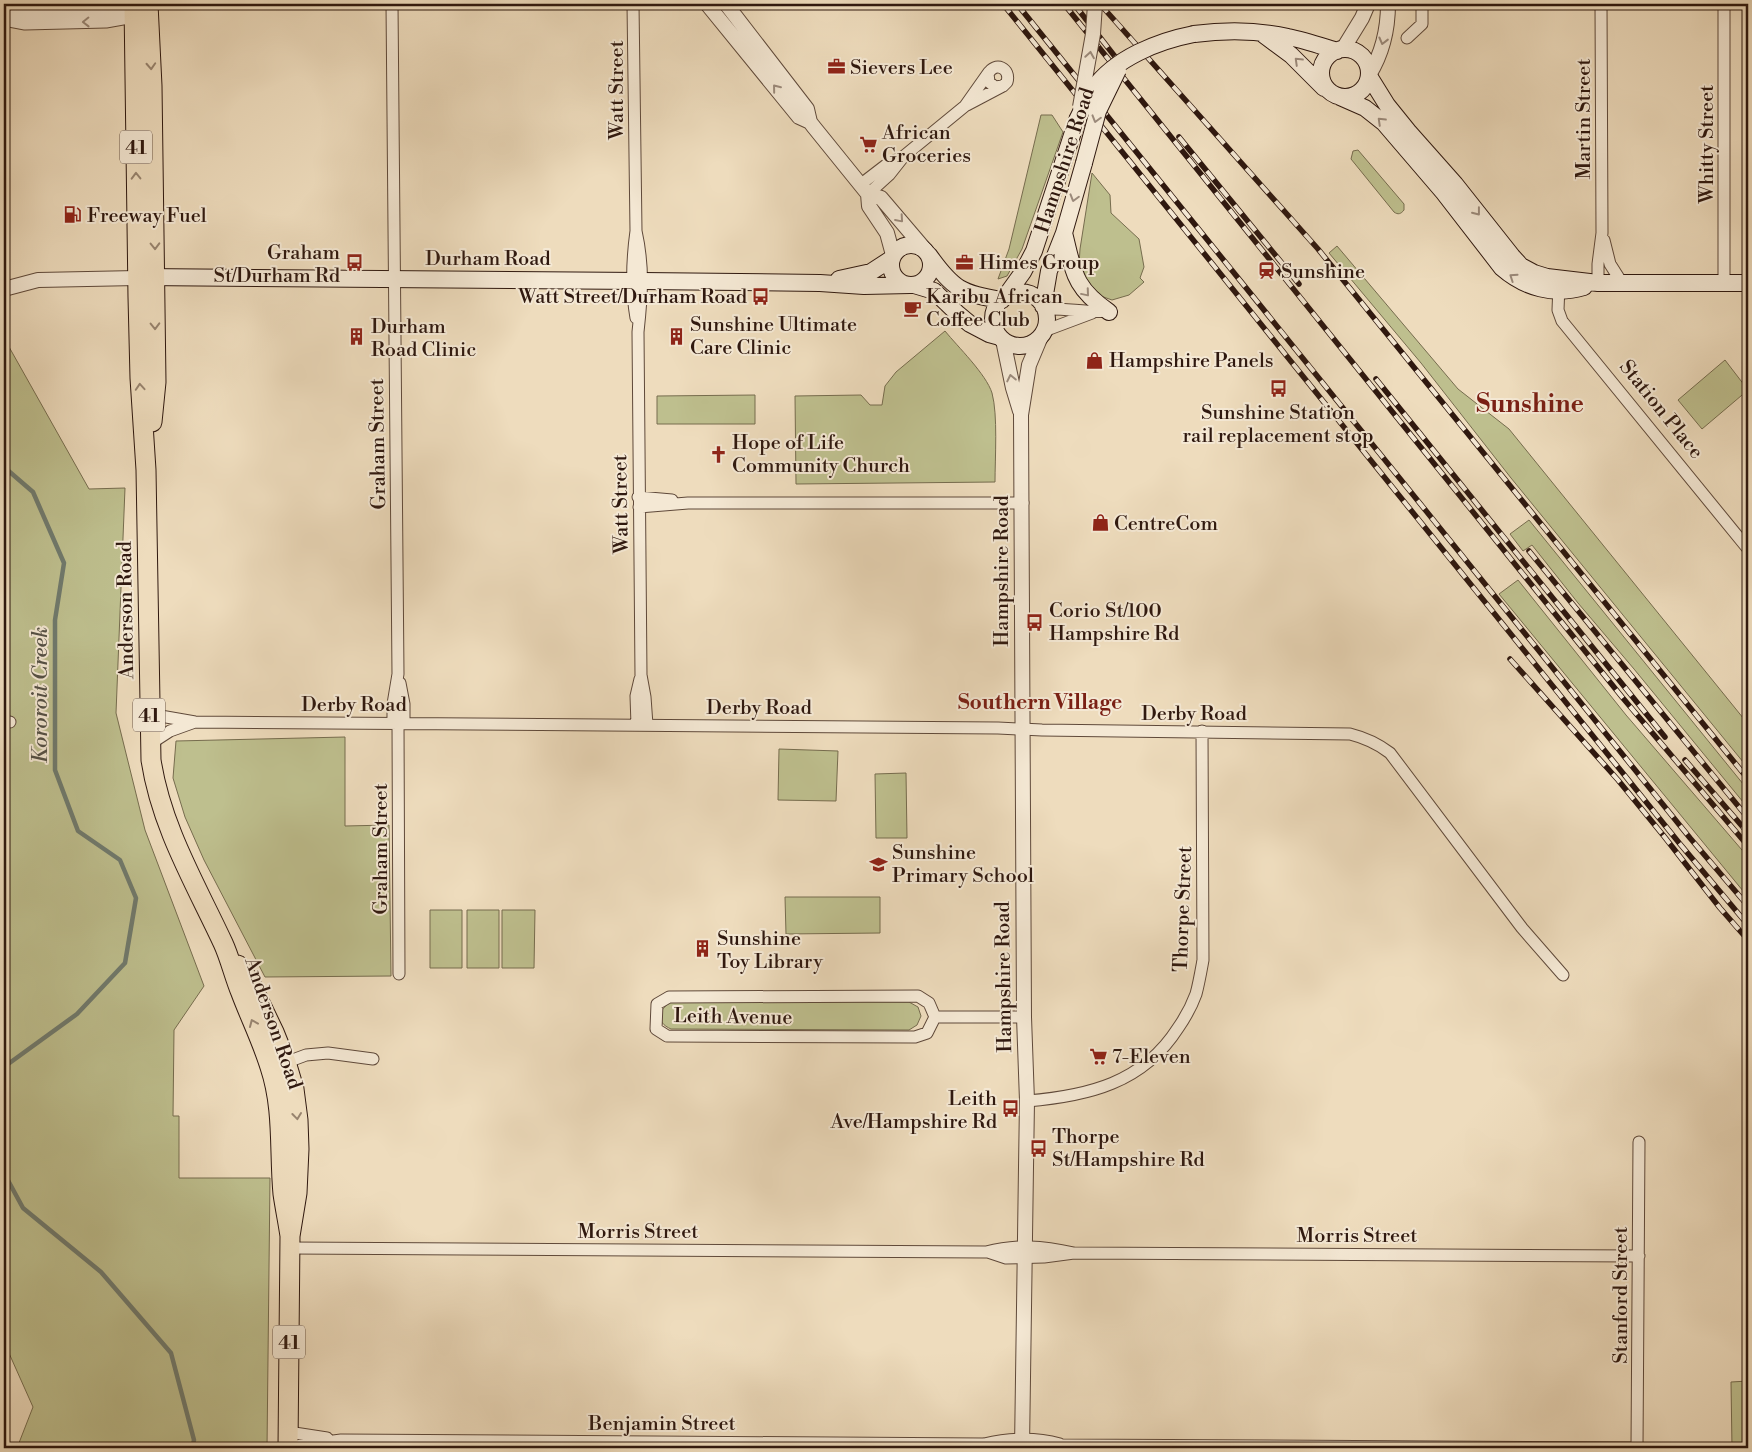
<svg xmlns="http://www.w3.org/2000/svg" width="1752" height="1452" viewBox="0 0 1752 1452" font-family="'Libre Bodoni',serif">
<rect width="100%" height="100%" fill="#eedcbd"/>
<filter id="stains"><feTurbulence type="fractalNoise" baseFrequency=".004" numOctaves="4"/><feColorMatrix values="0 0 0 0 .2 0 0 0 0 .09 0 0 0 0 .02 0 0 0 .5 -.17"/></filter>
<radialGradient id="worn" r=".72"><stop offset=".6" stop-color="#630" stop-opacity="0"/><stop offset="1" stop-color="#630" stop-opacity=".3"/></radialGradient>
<!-- green -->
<path fill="#bebf8e" stroke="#766c4e" d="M1041 115H1052L1063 132 1022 249 1007 276 998 279 1009 249Z
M1358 150 1404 204V210C1401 214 1398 215 1394 212L1351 159 1353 151Z
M1092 173 1110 195 1111 213 1139 239 1144 267 1140 278 1144 282 1129 295 1112 300 1098 295 1084 281 1079 265 1080 249Z
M1337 246 1458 389 1509 429 1748 724V768L1511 478 1421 363 1329 253Z
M945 331C958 347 986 374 992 393 998 415 995 458 995 482L796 484 795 396 861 395 870 405H882L885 386 896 372Z
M4 338 89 489 125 488 116 713 145 830 204 986 174 1030 173 1116H179V1178H270L267 1448H17L33 1407 4 1342Z
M1725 360 1748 390 1702 429 1678 400Z
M755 395V424H657V396Z
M1529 520 1748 790V808L1634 669 1578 603 1532 545 1523 551 1510 534Z
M1518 580 1626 715 1748 857V897L1499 594Z
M345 737V826L389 825 391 976 265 977 204 860 185 817 173 778 176 741Z
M779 749 838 751 836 801 778 800Z
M906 773 907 838H876L875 774Z
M785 897H880V933L786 934Z
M430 910H462V968H430Z
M467 910H499V968H467Z
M502 910H535L534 968H502Z
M671 1002H909L918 1007 921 1016 917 1025 909 1030 671 1029C655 1022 658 1010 671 1002Z
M1748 1381V1448H1732L1731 1382Z"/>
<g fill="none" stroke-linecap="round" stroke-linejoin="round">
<!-- stream -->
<path stroke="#707a6d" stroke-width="4.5" d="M4 467 33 492 64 563 55 620V770L78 831 120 860 136 898 125 963 77 1014 4 1067
M4 1173 23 1208 101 1272 171 1353 194 1440 192 1448"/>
<defs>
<path id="minor" d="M392 4 398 674 393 704V723
M633 4 636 231C632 260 631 289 636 318
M1724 4V283
M4 17 27 13 105 12 129 16
M4 20 25 24 106 22 134 17
M1407 38 1422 24V4
M967 105 1003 86 1007 82C1011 68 995 61 988 74L989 82 995 87 1003 86
M860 185 886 165 900 158
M868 194 889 175 904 156 965 106 989 72
M636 231C644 267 642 295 638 332L641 675 645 697 647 725
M1604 240 1610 264 1622 283
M1598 283V264L1602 233 1601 4
M1559 285 1558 310 1562 321 1748 549
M1045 309C1067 308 1088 313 1110 311
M1044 331 1092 313
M638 497 672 500
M639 507 688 503H1023
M400 683 404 704V723
M149 714 195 722 998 728 1042 730 1350 734C1366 738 1377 743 1390 753L1522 928 1563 975
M4 722H10
M398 723 399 974
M637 725 636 696 640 679
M150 744 170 731 195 722
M918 996 929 1003 935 1017 927 1033 915 1037 667 1036 656 1029 657 1004 669 997Z
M935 1017H1024
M282 1064 306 1055 328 1053 373 1059
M1027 1101C1088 1096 1143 1083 1178 1028 1185 1018 1192 1005 1196 994 1199 983 1201 971 1203 960L1202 731
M290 1248 986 1252C1018 1244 1042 1246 1074 1253
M988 1252 1006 1258 1044 1257 1074 1253 1639 1256
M288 1432 327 1438
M984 1444C1010 1438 1035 1437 1060 1444
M288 1447 341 1440 983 1444 999 1448
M1044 1448 1063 1445 1635 1448
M1637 1448 1639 1142"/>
<path id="tertiary" d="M707 4 799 117 810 122
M726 4 807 109 810 122 813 126 868 194 869 206 887 233 893 255
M1343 49 1362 18 1368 4
M1369 75C1382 54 1388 29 1388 4
M868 194 881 198 927 252
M4 289 38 280 137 278
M1003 340 1013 388 1020 411
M1022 1448 1026 1167 1027 1101 1024 1017 1021 415 1029 365 1042 334"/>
<path id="secondary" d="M1194 34C1225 30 1257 30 1288 37 1304 40 1321 46 1337 51
M1264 35 1291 55 1324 88
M1321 73a24 24 0 1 1 48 0a24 24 0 1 1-48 0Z
M1369 76 1387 105 1408 131 1455 184 1512 256 1521 266 1534 273 1547 277 1598 283H1748
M1340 97 1365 108 1384 123 1444 193 1502 268C1525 288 1554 296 1584 287
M1064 233C1074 272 1073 287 1109 312
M891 265a20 20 0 1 1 40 0a20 20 0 1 1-40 0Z
M929 255C953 289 962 294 1002 300
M142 277 642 281 820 283 864 286 910 285
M839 279 871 272 891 259
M914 285 934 291 958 314 970 324 989 334 1000 337
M993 319a27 27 0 1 1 54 0a27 27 0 1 1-54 0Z
M1005 297 1023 272 1034 251 1077 120
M1043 306 1049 271 1064 233 1084 163"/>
<path id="primary" d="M134 4 138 297 140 378 146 470 151 760C161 826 195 883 223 943 230 958 234 976 241 993 250 1017 262 1041 270 1067 284 1109 279 1151 283 1194 285 1208 288 1222 290 1236
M148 4 152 86 156 382 152 422
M238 965 250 982 274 1032 286 1062 294 1089 298 1120 299 1149 297 1193 290 1236 288 1448"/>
</defs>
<!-- minor casing -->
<use href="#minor" stroke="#5f493a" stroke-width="13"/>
<!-- tertiary casing -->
<use href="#tertiary" stroke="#5f493a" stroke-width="16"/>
<!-- secondary casing -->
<use href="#secondary" stroke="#2f180f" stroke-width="18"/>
<!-- primary casing -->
<use href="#primary" stroke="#2f180f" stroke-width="21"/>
<!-- minor -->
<use href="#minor" stroke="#f4e8d4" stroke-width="11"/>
<!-- tertiary -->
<use href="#tertiary" stroke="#f4e8d4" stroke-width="14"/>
<!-- secondary -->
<use href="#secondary" stroke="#f4e8d4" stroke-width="16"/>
<!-- primary -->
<use href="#primary" stroke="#eedcbd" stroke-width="19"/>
<defs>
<path id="rail" d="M1003 4 1680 844 1748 925
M1017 4 1690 838 1748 906
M1064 4 1622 697 1748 846
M1074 4 1120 63
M1100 4 1318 249 1748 779
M1179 137 1299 284
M1376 379 1665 737
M1529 551 1748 818
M1510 659 1618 780 1667 840
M1685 760 1748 833
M1663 835 1720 908 1748 940"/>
</defs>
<!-- rail casing -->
<use href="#rail" stroke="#2f180f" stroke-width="5.5"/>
<!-- rail -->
<use href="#rail" stroke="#f4e8d4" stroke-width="4" stroke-dasharray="11" stroke-linecap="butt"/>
<defs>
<path id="tertiary-bridge" d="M1080 107 1093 34 1095 4"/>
<path id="secondary-bridge" d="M1077 120C1082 110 1087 99 1093 89 1115 58 1158 41 1194 34
M1084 163 1098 111 1118 70"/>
</defs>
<!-- tertiary-bridge casing -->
<use href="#tertiary-bridge" stroke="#5f493a" stroke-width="16" stroke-linecap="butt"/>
<!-- secondary-bridge casing -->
<use href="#secondary-bridge" stroke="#2f180f" stroke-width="18" stroke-linecap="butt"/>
<!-- tertiary-bridge -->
<use href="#tertiary-bridge" stroke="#f4e8d4" stroke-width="14"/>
<!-- secondary-bridge -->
<use href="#secondary-bridge" stroke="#f4e8d4" stroke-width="16"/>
</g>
<!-- one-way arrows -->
<defs><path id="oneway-chevron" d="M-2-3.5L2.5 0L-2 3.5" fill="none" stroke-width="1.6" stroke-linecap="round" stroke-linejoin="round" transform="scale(1.25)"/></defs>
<g stroke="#9b8a7b">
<use href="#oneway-chevron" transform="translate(86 22) rotate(179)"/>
<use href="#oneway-chevron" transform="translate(1383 41) rotate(104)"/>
<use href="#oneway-chevron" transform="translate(1090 55) rotate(-81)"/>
<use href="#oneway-chevron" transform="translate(1298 61) rotate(-136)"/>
<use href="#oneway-chevron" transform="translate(776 88) rotate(-129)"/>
<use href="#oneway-chevron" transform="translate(1096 119) rotate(106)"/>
<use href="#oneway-chevron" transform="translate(1381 121) rotate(-136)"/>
<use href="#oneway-chevron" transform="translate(1074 198) rotate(106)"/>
<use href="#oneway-chevron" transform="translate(1477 212) rotate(52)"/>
<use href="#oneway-chevron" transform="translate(900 219) rotate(49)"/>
<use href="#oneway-chevron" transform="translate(1513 277) rotate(-146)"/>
<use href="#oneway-chevron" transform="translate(1086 293) rotate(50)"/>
<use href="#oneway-chevron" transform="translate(1011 378) rotate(-102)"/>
</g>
<g stroke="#98846f">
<use href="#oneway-chevron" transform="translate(151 66) rotate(87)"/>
<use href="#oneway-chevron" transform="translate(136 176) rotate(-91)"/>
<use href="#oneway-chevron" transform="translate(155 246) rotate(89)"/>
<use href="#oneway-chevron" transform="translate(155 326) rotate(89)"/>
<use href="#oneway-chevron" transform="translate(140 387) rotate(-94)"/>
<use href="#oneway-chevron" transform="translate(253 1023) rotate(-113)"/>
<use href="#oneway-chevron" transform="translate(297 1116) rotate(83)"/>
</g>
<!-- icons -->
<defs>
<symbol id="office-bare" viewBox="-9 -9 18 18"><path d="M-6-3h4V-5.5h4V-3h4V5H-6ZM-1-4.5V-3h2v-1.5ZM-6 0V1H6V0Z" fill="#8f2418" stroke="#f4e8d4" stroke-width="2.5" paint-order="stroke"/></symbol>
<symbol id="supermarket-bare" viewBox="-9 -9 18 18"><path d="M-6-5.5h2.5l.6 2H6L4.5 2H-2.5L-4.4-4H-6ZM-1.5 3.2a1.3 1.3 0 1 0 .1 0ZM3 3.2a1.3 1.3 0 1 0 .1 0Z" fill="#8f2418" stroke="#f4e8d4" stroke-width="2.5" paint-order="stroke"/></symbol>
<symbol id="fuel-bare" viewBox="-9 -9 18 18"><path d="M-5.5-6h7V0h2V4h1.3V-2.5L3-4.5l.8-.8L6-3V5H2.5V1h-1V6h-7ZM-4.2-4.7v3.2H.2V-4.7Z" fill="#8f2418" stroke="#f4e8d4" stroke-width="2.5" paint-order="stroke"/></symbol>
<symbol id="bus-bare" viewBox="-9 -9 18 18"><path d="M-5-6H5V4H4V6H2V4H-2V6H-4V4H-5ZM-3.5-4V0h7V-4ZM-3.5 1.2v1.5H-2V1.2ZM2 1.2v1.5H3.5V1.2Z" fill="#8f2418" stroke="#f4e8d4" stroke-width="2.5" paint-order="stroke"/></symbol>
<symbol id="station-bare" viewBox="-9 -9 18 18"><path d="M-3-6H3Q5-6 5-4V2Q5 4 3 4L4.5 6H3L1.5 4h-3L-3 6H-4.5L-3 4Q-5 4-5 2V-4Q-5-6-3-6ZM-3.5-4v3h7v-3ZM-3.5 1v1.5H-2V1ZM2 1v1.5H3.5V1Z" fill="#8f2418" stroke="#f4e8d4" stroke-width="2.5" paint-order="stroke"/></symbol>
<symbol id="cafe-bare" viewBox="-9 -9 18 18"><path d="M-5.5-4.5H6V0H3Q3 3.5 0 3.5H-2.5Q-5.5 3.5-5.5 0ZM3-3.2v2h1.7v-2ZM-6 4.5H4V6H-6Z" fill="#8f2418" stroke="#f4e8d4" stroke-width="2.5" paint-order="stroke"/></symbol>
<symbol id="building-bare" viewBox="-9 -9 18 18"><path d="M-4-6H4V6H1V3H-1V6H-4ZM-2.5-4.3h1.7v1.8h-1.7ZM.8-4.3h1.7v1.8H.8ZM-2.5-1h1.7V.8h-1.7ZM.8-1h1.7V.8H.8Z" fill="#8f2418" stroke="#f4e8d4" stroke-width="2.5" paint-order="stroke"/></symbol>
<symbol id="shop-bare" viewBox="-9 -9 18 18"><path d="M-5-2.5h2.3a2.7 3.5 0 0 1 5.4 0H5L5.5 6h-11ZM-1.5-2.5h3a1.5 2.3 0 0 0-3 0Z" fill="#8f2418" stroke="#f4e8d4" stroke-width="2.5" paint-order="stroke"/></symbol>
<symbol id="church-bare" viewBox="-9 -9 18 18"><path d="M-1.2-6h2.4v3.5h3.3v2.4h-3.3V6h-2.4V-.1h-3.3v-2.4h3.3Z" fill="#8f2418" stroke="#f4e8d4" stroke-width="2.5" paint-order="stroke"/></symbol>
<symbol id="school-bare" viewBox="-9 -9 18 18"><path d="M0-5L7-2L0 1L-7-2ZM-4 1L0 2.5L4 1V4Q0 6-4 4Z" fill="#8f2418" stroke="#f4e8d4" stroke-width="2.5" paint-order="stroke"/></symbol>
</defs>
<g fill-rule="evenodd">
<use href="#office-bare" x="824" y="54" width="25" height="25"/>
<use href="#supermarket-bare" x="856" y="132" width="25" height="25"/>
<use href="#fuel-bare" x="60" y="202" width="25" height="25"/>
<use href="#office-bare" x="952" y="250" width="25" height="25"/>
<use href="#bus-bare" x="342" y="250" width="25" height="25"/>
<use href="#station-bare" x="1254" y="258" width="25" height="25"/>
<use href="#bus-bare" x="748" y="284" width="25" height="25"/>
<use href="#cafe-bare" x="900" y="296" width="25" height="25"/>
<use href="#building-bare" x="664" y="324" width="25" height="25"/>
<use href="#building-bare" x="344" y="324" width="25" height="25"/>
<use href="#shop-bare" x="1082" y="348" width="25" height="25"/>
<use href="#bus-bare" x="1266" y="376" width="25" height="25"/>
<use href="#church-bare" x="706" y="442" width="25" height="25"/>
<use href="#shop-bare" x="1088" y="510" width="25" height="25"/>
<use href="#bus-bare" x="1022" y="610" width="25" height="25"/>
<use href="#school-bare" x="866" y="852" width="25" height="25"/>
<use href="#building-bare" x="690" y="936" width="25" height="25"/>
<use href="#supermarket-bare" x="1086" y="1044" width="25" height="25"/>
<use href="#bus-bare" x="998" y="1096" width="25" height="25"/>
<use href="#bus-bare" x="1026" y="1136" width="25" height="25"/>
</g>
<g text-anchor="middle" stroke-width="4" stroke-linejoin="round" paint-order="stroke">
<!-- shield labels -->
<g fill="#f4e8d4" stroke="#6a564a" stroke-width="1">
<rect x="120" y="130.5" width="32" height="33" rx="4"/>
<rect x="133" y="698.5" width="32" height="33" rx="4"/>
<rect x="273" y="1325.5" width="32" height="33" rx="4"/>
</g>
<g font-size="19" font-weight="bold" fill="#2f180f">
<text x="136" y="154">41</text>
<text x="149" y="722">41</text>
<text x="289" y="1349">41</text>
</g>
<!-- poi labels -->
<g font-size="20" fill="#2f180f" stroke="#f4e8d4" text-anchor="start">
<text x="850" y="74">Sievers Lee</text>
<text x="882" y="139">African<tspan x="882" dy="23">Groceries</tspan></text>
<text x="87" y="222">Freeway Fuel</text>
<text x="340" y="259" text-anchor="end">Graham<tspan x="340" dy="23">St/Durham Rd</tspan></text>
<text x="979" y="269">Himes Group</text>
<text x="1281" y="278">Sunshine</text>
<text x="747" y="303" text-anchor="end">Watt Street/Durham Road</text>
<text x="926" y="303">Karibu African<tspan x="926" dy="23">Coffee Club</tspan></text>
<text x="690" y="331">Sunshine Ultimate<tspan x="690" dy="23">Care Clinic</tspan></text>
<text x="371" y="333">Durham<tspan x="371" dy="23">Road Clinic</tspan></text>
<text x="1109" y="367">Hampshire Panels</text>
<text x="1278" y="419" text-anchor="middle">Sunshine Station<tspan x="1278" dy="23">rail replacement stop</tspan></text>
<text x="732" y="449">Hope of Life<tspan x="732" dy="23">Community Church</tspan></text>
<text x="1114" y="530">CentreCom</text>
<text x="1049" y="617">Corio St/100<tspan x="1049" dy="23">Hampshire Rd</tspan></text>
<text x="892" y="859">Sunshine<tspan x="892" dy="23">Primary School</tspan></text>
<text x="717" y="945">Sunshine<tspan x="717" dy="23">Toy Library</tspan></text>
<text x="1112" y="1063">7-Eleven</text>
<text x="997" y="1105" text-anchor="end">Leith<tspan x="997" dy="23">Ave/Hampshire Rd</tspan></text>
<text x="1052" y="1143">Thorpe<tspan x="1052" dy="23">St/Hampshire Rd</tspan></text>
</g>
<!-- street labels -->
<g font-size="20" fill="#2f180f" stroke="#f4e8d4">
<text transform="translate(616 90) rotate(-90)" y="7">Watt Street</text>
<text transform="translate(1583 119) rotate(-90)" y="7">Martin Street</text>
<text transform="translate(1706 144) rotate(-90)" y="7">Whitty Street</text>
<text transform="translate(1064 160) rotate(-72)" y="7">Hampshire Road</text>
<text x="488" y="265">Durham Road</text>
<text transform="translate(1662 409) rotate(51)" y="7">Station Place</text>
<text transform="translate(377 444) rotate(-91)" y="7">Graham Street</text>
<text transform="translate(620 504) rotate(-91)" y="7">Watt Street</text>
<text transform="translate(1001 571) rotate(-90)" y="7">Hampshire Road</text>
<text transform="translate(125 610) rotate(-91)" y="7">Anderson Road</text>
<text x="354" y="711">Derby Road</text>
<text x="759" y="714">Derby Road</text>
<text x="1194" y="720">Derby Road</text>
<text transform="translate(380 849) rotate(-90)" y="7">Graham Street</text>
<text transform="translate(1182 909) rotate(-88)" y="7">Thorpe Street</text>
<text transform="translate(1003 977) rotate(-91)" y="7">Hampshire Road</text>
<text transform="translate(733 1016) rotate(1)" y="7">Leith Avenue</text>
<text transform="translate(274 1023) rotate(71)" y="7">Anderson Road</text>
<text x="638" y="1238">Morris Street</text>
<text x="1357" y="1242">Morris Street</text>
<text transform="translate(1620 1295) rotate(-90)" y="7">Stanford Street</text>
<text x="662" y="1430">Benjamin Street</text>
</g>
<!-- water labels -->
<g font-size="21" font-style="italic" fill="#555146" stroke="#f4e8d4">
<text transform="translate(40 695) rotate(-90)" y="7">Kororoit Creek</text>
</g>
<!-- neighbourhood labels -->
<g font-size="21" font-weight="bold" fill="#7a1f14" stroke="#f4e8d4">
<text x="1040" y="709">Southern Village</text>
</g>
<!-- district labels -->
<g font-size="25" font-weight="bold" fill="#7a1f14" stroke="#f4e8d4">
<text x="1530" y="412">Sunshine</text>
</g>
</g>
<!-- margin -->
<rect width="1752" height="1452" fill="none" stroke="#eedcbd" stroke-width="20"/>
<rect x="5" y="5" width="1742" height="1442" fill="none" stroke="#2f180f" stroke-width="2.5"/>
<rect x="10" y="10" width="1732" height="1432" fill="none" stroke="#2f180f"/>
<rect width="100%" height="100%" filter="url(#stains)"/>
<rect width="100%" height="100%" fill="url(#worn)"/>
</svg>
